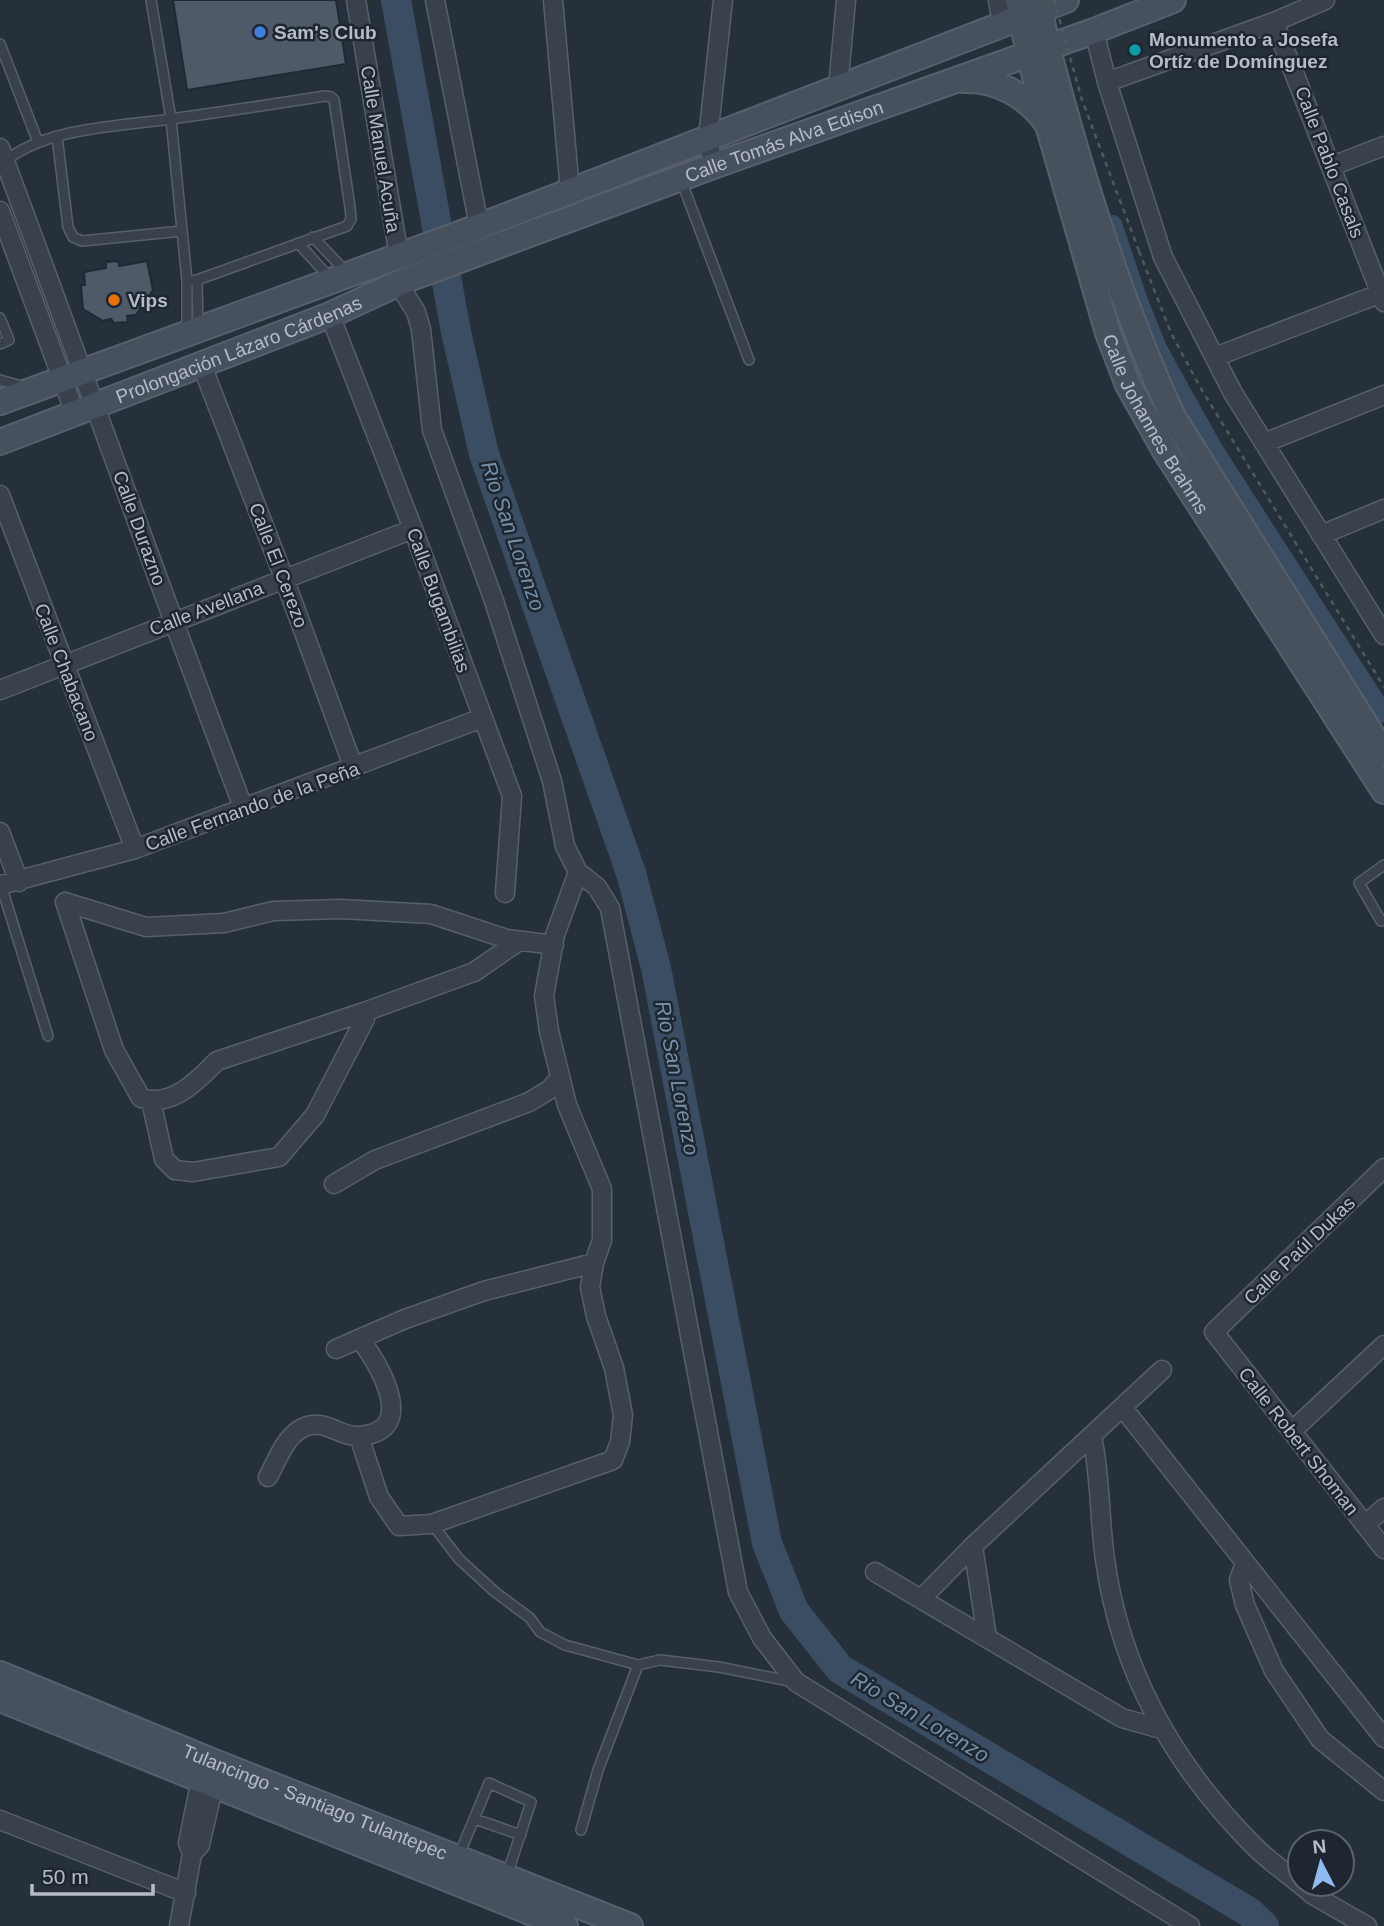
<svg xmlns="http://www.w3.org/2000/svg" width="1384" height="1926" viewBox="0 0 1384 1926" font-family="Helvetica,sans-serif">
<rect width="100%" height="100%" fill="#25303b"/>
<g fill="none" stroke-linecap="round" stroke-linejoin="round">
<!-- canal -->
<path stroke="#3a4d62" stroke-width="18" d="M1113 224 1139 301 1158 348 1181 390 1214 449 1384 714"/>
<!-- river -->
<path stroke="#3a4d62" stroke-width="30" d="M396 0 456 332 484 454 631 873 656 968 767 1543 794 1611 840 1669 1249 1912 1264 1926"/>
</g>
<!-- building -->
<path fill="#4e5a67" stroke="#202933" stroke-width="2" d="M173 0H336L346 64 187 90Z
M118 261 119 266 147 261 153 290 136 315 127 316 128 322 114 323 111 319 103 321 83 309 81 285H85L84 272 106 268V262Z"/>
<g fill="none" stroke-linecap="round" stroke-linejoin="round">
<defs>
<path id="lane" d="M0 44 38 142
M57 136 68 227 73 237 82 241 182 231
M4 162C47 127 117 127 170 119 222 112 274 104 325 96L331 97 334 100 350 207 351 219 347 226 197 280 187 281 171 119 151 0
M681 180 749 360
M313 237 347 273
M298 243 331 279
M197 280 198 327
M0 318 9 340 0 344
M187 332V281
M0 380 25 387
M1384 865 1359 883 1381 921 1384 920
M1 885 48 1036
M432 1524 459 1559 495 1592 530 1618 540 1632 565 1645 638 1665
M475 1819 521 1835
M581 1830 598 1770 638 1665 660 1660 719 1667 794 1682
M459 1855 489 1783 531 1802 507 1875"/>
<path id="street" d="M356 0 399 256
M435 0 479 226
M553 0 570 191
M998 0 1002 24
M1274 22 1384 302
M1094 31 1107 82 1163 257 1233 393 1384 635
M1107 82 1274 22 1325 0
M838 88 846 0
M0 148C82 368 160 588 243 807
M713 166 708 138 723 0
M1332 166 1384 146
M0 211 75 413
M398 283 416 312 421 329 432 430 494 601 552 781 565 846 578 872 597 887 610 908 738 1592 762 1638 796 1682 1190 1926
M330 315 413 529 512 796 505 893
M1215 357 1384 292
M201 363 284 578 354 769
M1264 443 1384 395
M0 495 135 849
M1321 535 1384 509
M0 690 413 529
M0 832 19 882
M0 885 135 849 482 718
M65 902 114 1050 141 1098C172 1108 197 1081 217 1061L364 1012 474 972 519 941
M65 902 146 927 224 923 273 911 341 909 431 914 507 939 554 945
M151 1101 164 1159 175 1170 193 1172 279 1157 315 1115 365 1019 364 1012
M1384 1168 1214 1332 1384 1549
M334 1184 375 1160 529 1102 549 1090 560 1078
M336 1349 405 1319 484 1291 594 1263
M1123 1408 1384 1738
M1292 1431 1384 1345
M359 1436 379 1497 399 1526 432 1524 613 1460 620 1442 623 1415 614 1368 596 1316 590 1287 594 1263 602 1240V1189L567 1105 549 1031 544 996 555 935 578 872
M1092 1437C1101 1478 1099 1518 1105 1559 1120 1671 1175 1767 1255 1847 1268 1860 1285 1872 1300 1884
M268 1477C278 1459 286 1433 307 1426 327 1420 340 1437 359 1436 420 1432 379 1365 360 1339
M1365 1525 1384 1508
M973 1546 987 1638
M1245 1563 1239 1580 1245 1605 1274 1671 1320 1739 1384 1791
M875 1572 1122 1718 1161 1729
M921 1599 973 1546 1162 1370
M0 1820 186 1893
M192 1854 200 1845 216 1775
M1300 1884 1313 1895 1367 1926
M179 1926 192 1854 188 1843 203 1769"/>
<g id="secondary">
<path id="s1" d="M1018 0 1029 54 1044 111 1108 333 1128 385 1165 451 1384 791"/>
<path d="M1038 0C1045 44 1058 87 1070 130 1098 228 1130 324 1173 417L1384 754"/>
<path d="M964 80C997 79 1026 95 1046 122"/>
<path d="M0 402 462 233 1066 0"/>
<path id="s2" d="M0 442 330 315 408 279 713 166 1094 31 1173 0"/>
<path id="s3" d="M0 1674 219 1764 630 1926"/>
<path d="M0 1699 565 1926"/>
</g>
</defs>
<!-- lane casing -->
<use href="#lane" stroke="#57606a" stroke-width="12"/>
<!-- street casing -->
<use href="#street" stroke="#57606a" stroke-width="21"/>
<!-- secondary casing -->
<use href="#secondary" stroke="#57606a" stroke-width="28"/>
<!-- path -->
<path stroke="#495c5e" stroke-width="2.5" stroke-dasharray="5 5" stroke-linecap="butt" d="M1139 251 1171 333 1200 387 1384 687"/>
<!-- lane -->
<use href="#lane" stroke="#39424c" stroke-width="9"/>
<!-- street -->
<use href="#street" stroke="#39424c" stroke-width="18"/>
<!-- secondary -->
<use href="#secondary" stroke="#47515e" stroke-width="24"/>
<!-- path-bridge -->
<path stroke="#495c5e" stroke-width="2.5" stroke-dasharray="5 5" stroke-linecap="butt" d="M1054 0 1082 100 1139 251"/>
</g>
<!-- markers -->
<circle fill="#3f7fe0" stroke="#1e2731" stroke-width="2.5" cx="260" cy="32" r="7"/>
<circle fill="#0f9aa8" stroke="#1e2731" stroke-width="2.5" cx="1135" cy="50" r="7"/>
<circle fill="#e8710a" stroke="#1e2731" stroke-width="2.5" cx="114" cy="300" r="7"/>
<g text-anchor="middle" stroke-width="5" stroke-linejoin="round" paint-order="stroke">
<!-- poi labels -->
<g font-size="19" font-weight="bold" fill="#b5bdc7" stroke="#1e2731" text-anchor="start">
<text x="274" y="39">Sam's Club</text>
<text x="1149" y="46">Monumento a Josefa<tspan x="1149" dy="22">Ortíz de Domínguez</tspan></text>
<text x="128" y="307">Vips</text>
</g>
<!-- street labels -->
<g font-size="19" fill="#b5bdc7" stroke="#1e2731">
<text dy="7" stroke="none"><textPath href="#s2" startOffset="840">Calle Tomás Alva Edison</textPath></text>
<text transform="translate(381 149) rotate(81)" y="7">Calle Manuel Acuña</text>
<text transform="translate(1330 162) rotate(69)" y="7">Calle Pablo Casals</text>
<text dy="7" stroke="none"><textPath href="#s2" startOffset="256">Prolongación Lázaro Cárdenas</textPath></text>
<text dy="7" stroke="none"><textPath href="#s1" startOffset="448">Calle Johannes Brahms</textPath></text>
<text transform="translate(140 528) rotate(70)" y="7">Calle Durazno</text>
<text transform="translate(279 565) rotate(69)" y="7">Calle El Cerezo</text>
<text transform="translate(439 600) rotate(70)" y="7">Calle Bugambilias</text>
<text transform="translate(206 608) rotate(-21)" y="7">Calle Avellana</text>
<text transform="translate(67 672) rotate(69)" y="7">Calle Chabacano</text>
<text transform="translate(252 806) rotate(-20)" y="7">Calle Fernando de la Peña</text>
<text transform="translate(1299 1250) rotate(-44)" y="7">Calle Paúl Dukas</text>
<text transform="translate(1299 1441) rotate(52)" y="7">Calle Robert Shoman</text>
<text dy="7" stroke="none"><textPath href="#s3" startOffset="340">Tulancingo - Santiago Tulantepec</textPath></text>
</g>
<!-- water labels -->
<g font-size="21" font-style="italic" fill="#778fa9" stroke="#1e2731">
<text transform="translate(513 536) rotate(71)" y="7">Rio San Lorenzo</text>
<text transform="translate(677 1078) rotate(79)" y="7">Rio San Lorenzo</text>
<text transform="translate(920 1717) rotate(31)" y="7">Rio San Lorenzo</text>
</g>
</g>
<!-- north arrow -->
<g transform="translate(1321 1863) rotate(354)"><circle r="33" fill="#1e2731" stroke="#5a636d" stroke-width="2"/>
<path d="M0-5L12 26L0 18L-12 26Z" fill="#90baf1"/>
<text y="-10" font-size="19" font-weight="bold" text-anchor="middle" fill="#b5bdc7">N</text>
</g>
<!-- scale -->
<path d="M32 1884v10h121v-10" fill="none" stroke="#b5bdc7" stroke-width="3.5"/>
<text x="42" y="1884" font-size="21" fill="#b5bdc7" stroke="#1e2731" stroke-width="5" paint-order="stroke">50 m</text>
</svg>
